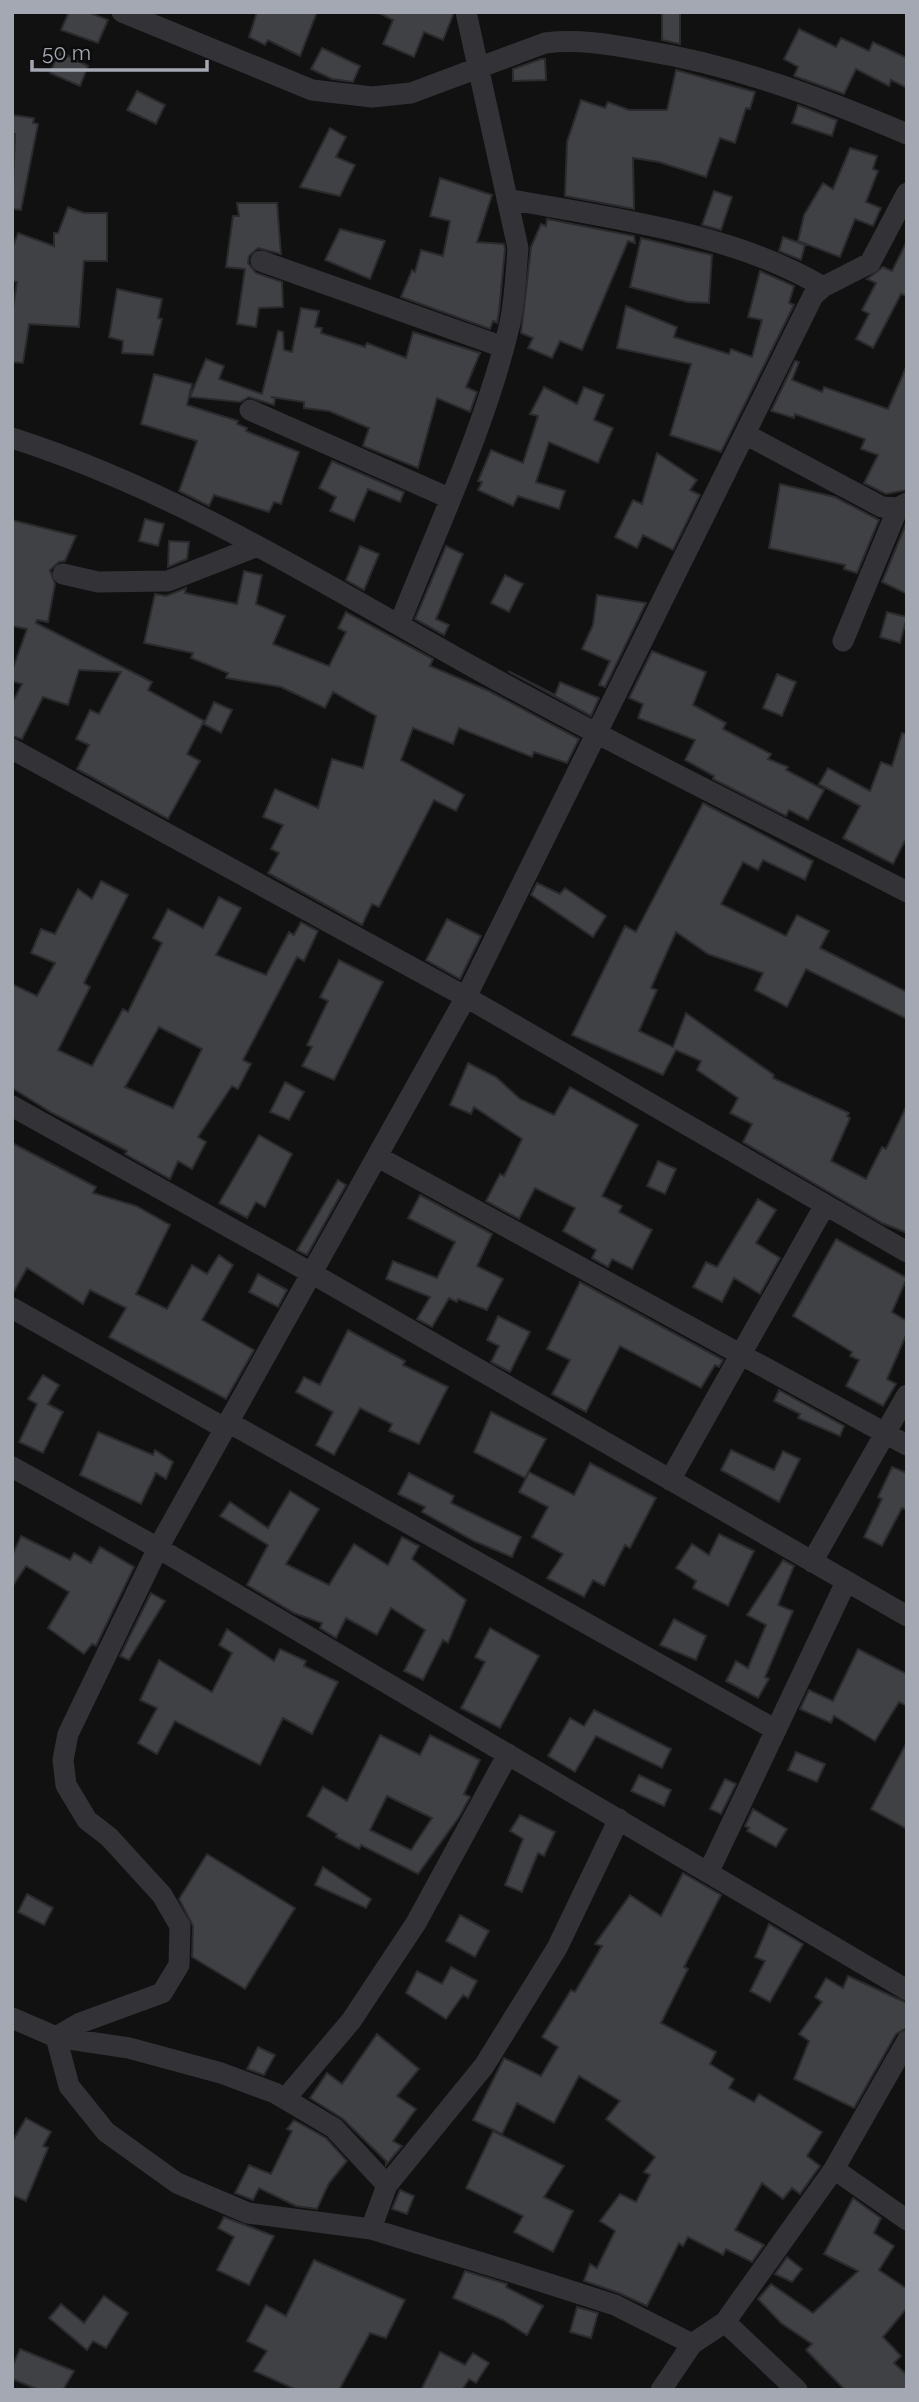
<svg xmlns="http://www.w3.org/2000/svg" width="919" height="2402" viewBox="0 0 919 2402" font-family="Raleway,sans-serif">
<rect width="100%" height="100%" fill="#111112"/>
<!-- building -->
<path fill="#404145" stroke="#2b2b2e" stroke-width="2" fill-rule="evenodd" d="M69 12H88L108 20 98 43 61 30Z
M257 12H317L300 56 268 40 265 45 249 37Z
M377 12H453V15L443 40 424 32 414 57 383 44 393 20Z
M662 12H680V44L662 40Z
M799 29 836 47 841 38 869 51 873 42 907 58V88L891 80 889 86 856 69 844 94 794 76 798 67 784 59Z
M322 48 360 66 353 82 332 79 311 69Z
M59 51 88 66 80 86 50 73Z
M541 59H545L546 80 513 81V69Z
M676 70 755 92 750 109 746 108 735 143 720 138 706 177 659 162 633 158 634 209 565 196 567 142 581 100 605 108 608 102 629 110H667Z
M137 91 165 105 156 124 127 110Z
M798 105 837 120 832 136 792 123Z
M12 115 34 118 33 123 38 124 21 210 12 209 15 134 12 133Z
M330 128 346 137 336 157 355 165 340 196 300 187Z
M850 148 877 156 873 169 878 171 866 202 881 208 873 226 855 219 840 257 798 241 804 215 823 183 833 189Z
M440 178 492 195 477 242 504 244 505 249 499 312 497 323 493 321 490 329 401 297 412 270 415 272 421 250 443 256 450 221 430 216Z
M714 191 732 197 721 230 702 225Z
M237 203H277L281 254 258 248 249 256 248 263 256 273 282 282 283 307 259 308 256 327 237 324 245 269 226 267 233 216H239Z
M68 207 84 213H107V261H84L79 327 29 324 23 363 12 362V314L17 282 12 281V249L18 233 54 246V233H58Z
M547 219 634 236 635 243 628 241 582 350 560 341 552 358 528 348 533 338 521 333 531 247 541 224 546 226Z
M340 229 385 241 370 279 325 260Z
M783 237 805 245 801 260 779 251Z
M641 238 712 255 709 303 687 302 630 287Z
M907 241V296L901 294 873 348 856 339 869 314 862 310 876 283 867 279 883 267 892 271Z
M760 271 794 286 789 303 794 305 721 452 670 435 691 364 617 348 626 306 677 327 674 337 729 354 731 349 752 357 762 320 748 317Z
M117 289 162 299 158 318 162 319 153 355 122 353 123 341 109 337Z
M301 308 319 311 315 327 322 328 321 333 365 347 367 343 406 358 413 332 480 353 466 387 477 392 470 412 437 398 418 468 363 446 369 428 329 411 304 408V402L271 397 275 398 274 405 249 397 240 402 190 397 206 359 224 366 219 379 262 394 278 331 283 332 284 350 292 352Z
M795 361 799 362 792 380 822 392 824 387 888 409 907 365V490L886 494 864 483 878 455 861 449 865 439 795 414 794 418 771 411Z
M154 374 192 384 187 405 238 421 237 424 247 428 246 431 299 452 281 504 274 502 269 512 214 495 209 506 179 491 197 441 141 424Z
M544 387 577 404 584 387 604 395 594 420 613 428 598 463 549 442 536 482 565 491 559 509 518 496 513 506 478 490 482 482 478 481 491 450 523 463 538 416 530 414Z
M657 453 697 480 690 490 700 495 673 550 643 535 637 548 615 537 633 500 642 504Z
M332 461 404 492 400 502 368 489 354 521 330 511 336 497 319 488Z
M780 484 835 497 879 520 857 573 844 569 845 565 769 548Z
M145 519 164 524 158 546 139 541Z
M12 520 76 536 65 561 59 562 50 570 55 584 48 622 37 620 36 623 152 682 148 690 204 721 187 754 200 761 168 819 77 769 89 745 76 739 90 710 99 714 121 672 79 670 68 705 43 697 22 739 12 736V703L22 684 12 681V671L27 629 12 626Z
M907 521V594L882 582Z
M169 541 189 542 187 559 168 567Z
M360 546 379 554 364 590 346 580Z
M446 546 463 554 436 619 449 625 444 635 415 619Z
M244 571 262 575 256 604 285 616 273 644 329 666 346 632 338 628 346 612 433 659 430 666 489 691 579 739 567 763 534 752 532 757 459 728 453 744 413 728 401 760 464 795 456 811 434 800 379 907 372 904 362 925 268 873 279 853 271 849 283 825 263 817 275 789 318 808 332 759 363 768 376 716 333 692 325 708 281 687 226 678 228 673 191 658 193 653 144 643 155 594 166 596 186 588 185 593 237 604Z
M505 575 523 584 509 612 491 603Z
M597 595 646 603 605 687 599 685 610 661 582 649 593 625Z
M887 612 907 617 900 643 880 637Z
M652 651 706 672 693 705 726 723 723 729 771 754 768 759 788 767 786 770 824 790 808 820 789 810 786 816 713 779 714 776 685 760 695 740 638 718 643 704 629 698Z
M508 671 555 695 560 682 599 698 591 716Z
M777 674 796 682 782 716 763 708Z
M214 702 232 710 221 733 204 724Z
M902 733 907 734V837L893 864 843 838 860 806 819 784 828 768 870 791 881 762 892 766Z
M703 803 813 861 805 880 763 860 758 870 743 862 721 904 786 936 797 915 829 931 820 948 907 992V1019L806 969 787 1007 755 990 763 973 708 954 676 932 651 988 657 990 639 1031 673 1047 686 1013 774 1075 773 1078 849 1113 847 1116 850 1118 831 1161 866 1179 882 1147 886 1149 907 1105V1233L882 1223 743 1142 752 1124 730 1113 738 1098 697 1070 701 1061 676 1050 663 1075 572 1035 625 926 636 932Z
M101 881 128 895 84 983 90 987 58 1050 92 1066 123 1009 128 1012 162 943 153 938 168 909 203 928 219 897 241 908 216 955 266 975 289 932 294 935 301 922 318 931 304 961 297 957 243 1060 251 1064 238 1089 232 1086 198 1137 206 1142 192 1169 178 1161 170 1179 125 1154 127 1151 52 1113 12 1088V984L37 996 55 963 31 953 41 929 55 934 78 889 92 899ZM159 1027 202 1049 173 1108 125 1087Z
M537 883 560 894 565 888 606 916 593 937 531 895Z
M447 919 481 936 460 979 426 960Z
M339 960 383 982 334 1080 302 1066 312 1047 307 1045 328 1001 320 997Z
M468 1063 496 1077 520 1099 554 1115 570 1087 638 1125 602 1196 622 1206 619 1212 652 1230 632 1269 612 1259 608 1267 592 1258 596 1250 563 1231 575 1208 535 1188 519 1219 486 1201 500 1174 504 1176 522 1139 474 1107 471 1114 450 1105Z
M285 1082 304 1092 289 1120 270 1112Z
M259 1135 292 1154 265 1207 256 1202 247 1218 219 1203Z
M12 1143 96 1187 93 1193 136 1206 170 1225 136 1294 167 1309 192 1265 207 1274 219 1255 233 1265 202 1320 254 1350 226 1399 109 1337 126 1308 90 1290 83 1304 27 1268 12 1295Z
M658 1161 676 1169 665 1194 647 1186Z
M338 1180 346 1185 307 1255 297 1250Z
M420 1195 492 1234 477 1266 503 1279 487 1310 458 1299 457 1302 449 1298 432 1327 417 1319 430 1297 386 1279 393 1261 437 1278 455 1242 408 1218Z
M758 1199 776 1210 756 1243 780 1258 760 1294 734 1278 722 1302 693 1287 706 1262 717 1267Z
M836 1239 907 1278 892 1312 907 1321V1333L887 1379 896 1384 883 1406 846 1386 859 1360 850 1356 852 1352 793 1316Z
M258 1274 287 1290 278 1307 249 1292Z
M580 1282 723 1360 719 1367 715 1365 701 1388 620 1346 586 1412 552 1394 570 1360 547 1349Z
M498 1316 530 1332 510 1372 491 1362 499 1346 487 1340Z
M348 1330 405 1361 403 1365 448 1387 419 1444 389 1431 392 1424 360 1408 334 1455 316 1445 333 1412 296 1392 304 1377 320 1385Z
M43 1375 59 1385 48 1404 63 1412 43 1453 19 1442 37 1404 28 1399Z
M779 1390 844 1426 840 1436 798 1418 800 1414 774 1401Z
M491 1412 546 1439 525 1478 474 1452Z
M98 1432 153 1455 155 1450 173 1462 166 1479 156 1473 141 1504 80 1475Z
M731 1450 774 1470 783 1451 800 1459 779 1502 721 1470Z
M590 1463 656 1498 630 1548 625 1545 604 1586 593 1580 584 1597 547 1578 563 1554 532 1537 548 1507 519 1492 529 1472 574 1495Z
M892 1467 907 1473V1510L902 1508 882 1546 864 1537 882 1499 878 1497Z
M409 1473 454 1496 451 1503 521 1537 512 1557 474 1541 422 1512 425 1507 398 1494Z
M290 1491 319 1509 286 1564 329 1585 354 1544 388 1565 402 1537 419 1546 412 1559 466 1600 448 1643 443 1640 423 1680 404 1671 425 1630 391 1608 377 1635 346 1618 336 1638 320 1628 322 1623 294 1613 247 1585 268 1545 220 1516 230 1502 268 1528Z
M719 1534 754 1551 728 1606 693 1588 696 1581 676 1568 692 1544 709 1555Z
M21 1536 70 1560 74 1553 91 1563 100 1547 134 1567 96 1646 92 1644 84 1654 48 1628 69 1592 26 1566 12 1587V1556Z
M783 1560 794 1566 778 1605 793 1611 765 1677 769 1679 758 1698 726 1681 736 1661 748 1668 766 1625 747 1615Z
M151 1593 165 1601 129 1660 120 1656Z
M674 1619 706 1636 696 1660 660 1645Z
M490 1628 539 1656 500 1728 461 1708 485 1662 475 1657Z
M227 1629 274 1661 280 1649 306 1661 304 1666 338 1682 312 1734 283 1718 260 1765 175 1721 157 1754 138 1743 157 1708 140 1700 159 1660 212 1692 232 1653 219 1645Z
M858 1649 907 1674V1706L899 1702 875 1741 834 1716 831 1723 800 1709 809 1690 833 1701Z
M594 1710 671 1749 662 1768 596 1736 575 1772 548 1756 570 1718 584 1726Z
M380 1735 420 1755 430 1735 480 1760 464 1794 470 1797 459 1817 418 1874 361 1845 359 1849 336 1837 337 1834 307 1816 323 1787 347 1801ZM387 1796 432 1818 411 1850 370 1830Z
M907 1742V1829L871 1809Z
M796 1752 825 1764 817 1782 788 1770Z
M639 1775 671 1790 664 1806 631 1791Z
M725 1779 736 1784 721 1814 710 1809Z
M753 1809 787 1829 776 1847 747 1831 749 1828 745 1826Z
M520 1815 555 1832 544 1856 538 1853 522 1892 505 1885 523 1839 510 1831Z
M207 1854 295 1908 245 1989 192 1957 193 1926 179 1899Z
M323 1867 371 1899 366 1908 315 1885Z
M683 1873 721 1895 684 1967 688 1969 661 2023 716 2052 710 2064 734 2079 729 2088 754 2102 759 2094 822 2132 807 2156 820 2166 800 2194 792 2188 783 2199 762 2183 735 2230 764 2245 752 2262 726 2249 723 2255 688 2237 683 2246 679 2243 647 2306 619 2293 584 2281 590 2264 597 2268 615 2231 600 2221 620 2194 636 2202 650 2175 644 2172 655 2157 606 2119 620 2101 579 2076 554 2123 517 2103 502 2134 473 2120 504 2058 541 2076 558 2047 542 2037 571 1990 575 1992 602 1946 595 1944 630 1895 661 1916Z
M27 1894 53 1908 44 1925 18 1912Z
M460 1915 489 1931 475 1957 446 1941Z
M769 1924 803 1944 770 2002 750 1991 765 1961 755 1957Z
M451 1967 477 1981 468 1998 463 1995 446 2019 406 1993 417 1971 442 1984Z
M848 1976 907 2003V2028L896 2034 854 2108 794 2079 809 2041 799 2034 822 2002 815 1997 826 1978 843 1988Z
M377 2034 419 2069 397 2096 416 2109 393 2141 402 2146 386 2165V2161L343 2119 310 2098 327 2073 342 2084Z
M258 2047 275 2055 264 2075 247 2069Z
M26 2118 51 2132 43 2146 48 2148 26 2201 12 2195V2142Z
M294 2120 326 2138 347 2161 329 2183 317 2209 296 2206 259 2188 253 2200 235 2193 249 2165 271 2174 292 2131 287 2129Z
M493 2131 564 2166 544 2197 573 2211 553 2252 514 2232 523 2216 466 2188Z
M400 2190 414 2196 407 2214 392 2209Z
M853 2198 881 2218 874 2233 894 2246 879 2270 907 2289V2308L883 2337 901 2356 894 2363 907 2375V2390H845L806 2350 812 2344 781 2323 758 2299 771 2284 813 2313 858 2271 824 2254Z
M224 2217 274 2236 249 2285 217 2270 234 2237 218 2228Z
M787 2257 802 2269 792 2282 775 2274Z
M314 2260 405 2300 386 2338 370 2333 339 2390H297L254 2371 267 2351 247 2341 266 2305 286 2316Z
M465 2271 507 2284 506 2287 543 2306 527 2335 503 2320 453 2298Z
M104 2296 128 2313 106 2348 93 2341 87 2350 49 2318 61 2304 84 2323Z
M577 2307 598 2313 591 2338 570 2332Z
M20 2349 74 2371 63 2390H39L12 2379V2367Z
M440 2352 465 2365 473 2353 489 2363 476 2383 469 2379 462 2390H421Z"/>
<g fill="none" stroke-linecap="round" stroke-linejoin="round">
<!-- street -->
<path stroke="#333337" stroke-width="21" d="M122 12 312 90 372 97 411 93 545 43C578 39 608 44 641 50 734 65 820 97 907 134
M507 199C610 218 734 233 823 287
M261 261 503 347
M250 410 449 498
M745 434 882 507 898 508 907 503
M12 438C179 491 332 589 484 673 623 750 766 819 907 892
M63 574 98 582 168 581 255 547
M399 625C438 526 486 426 510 323 515 299 516 272 518 248L466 12
M843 641 898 508
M12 749 466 997 907 1252
M12 1106 313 1274 907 1616
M378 1157 907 1445
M12 1308 226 1429
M228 1422 776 1730
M12 1467 158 1548 907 1990
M670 1480 825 1205
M812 1562 907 1395
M709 1871 846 1582
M12 2018 56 2037 129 2048 221 2073 275 2093 334 2128 387 2185
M285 2099 351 2021 416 1923 508 1754
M834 2169 907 2220
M371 2229 387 2185 484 2066 557 1948 619 1819
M725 2322 797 2390
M692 2344 615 2305 515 2273 371 2229 248 2213 177 2183 106 2132 69 2086 56 2037 80 2023 162 1993 179 1965 180 1926 162 1895 109 1837 87 1820 66 1785 63 1760 68 1734 158 1548 466 997 813 296 823 287 870 263 907 193
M661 2390 692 2344 725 2322 834 2169 907 2041"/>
</g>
<!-- border -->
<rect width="919" height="2402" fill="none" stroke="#a4a8b2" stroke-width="28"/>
<!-- scale -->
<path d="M32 60v10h175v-10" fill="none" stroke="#a4a8b2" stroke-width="3.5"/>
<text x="42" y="60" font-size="21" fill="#a4a8b2" stroke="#0c0c0d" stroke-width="5" paint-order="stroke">50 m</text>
</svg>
